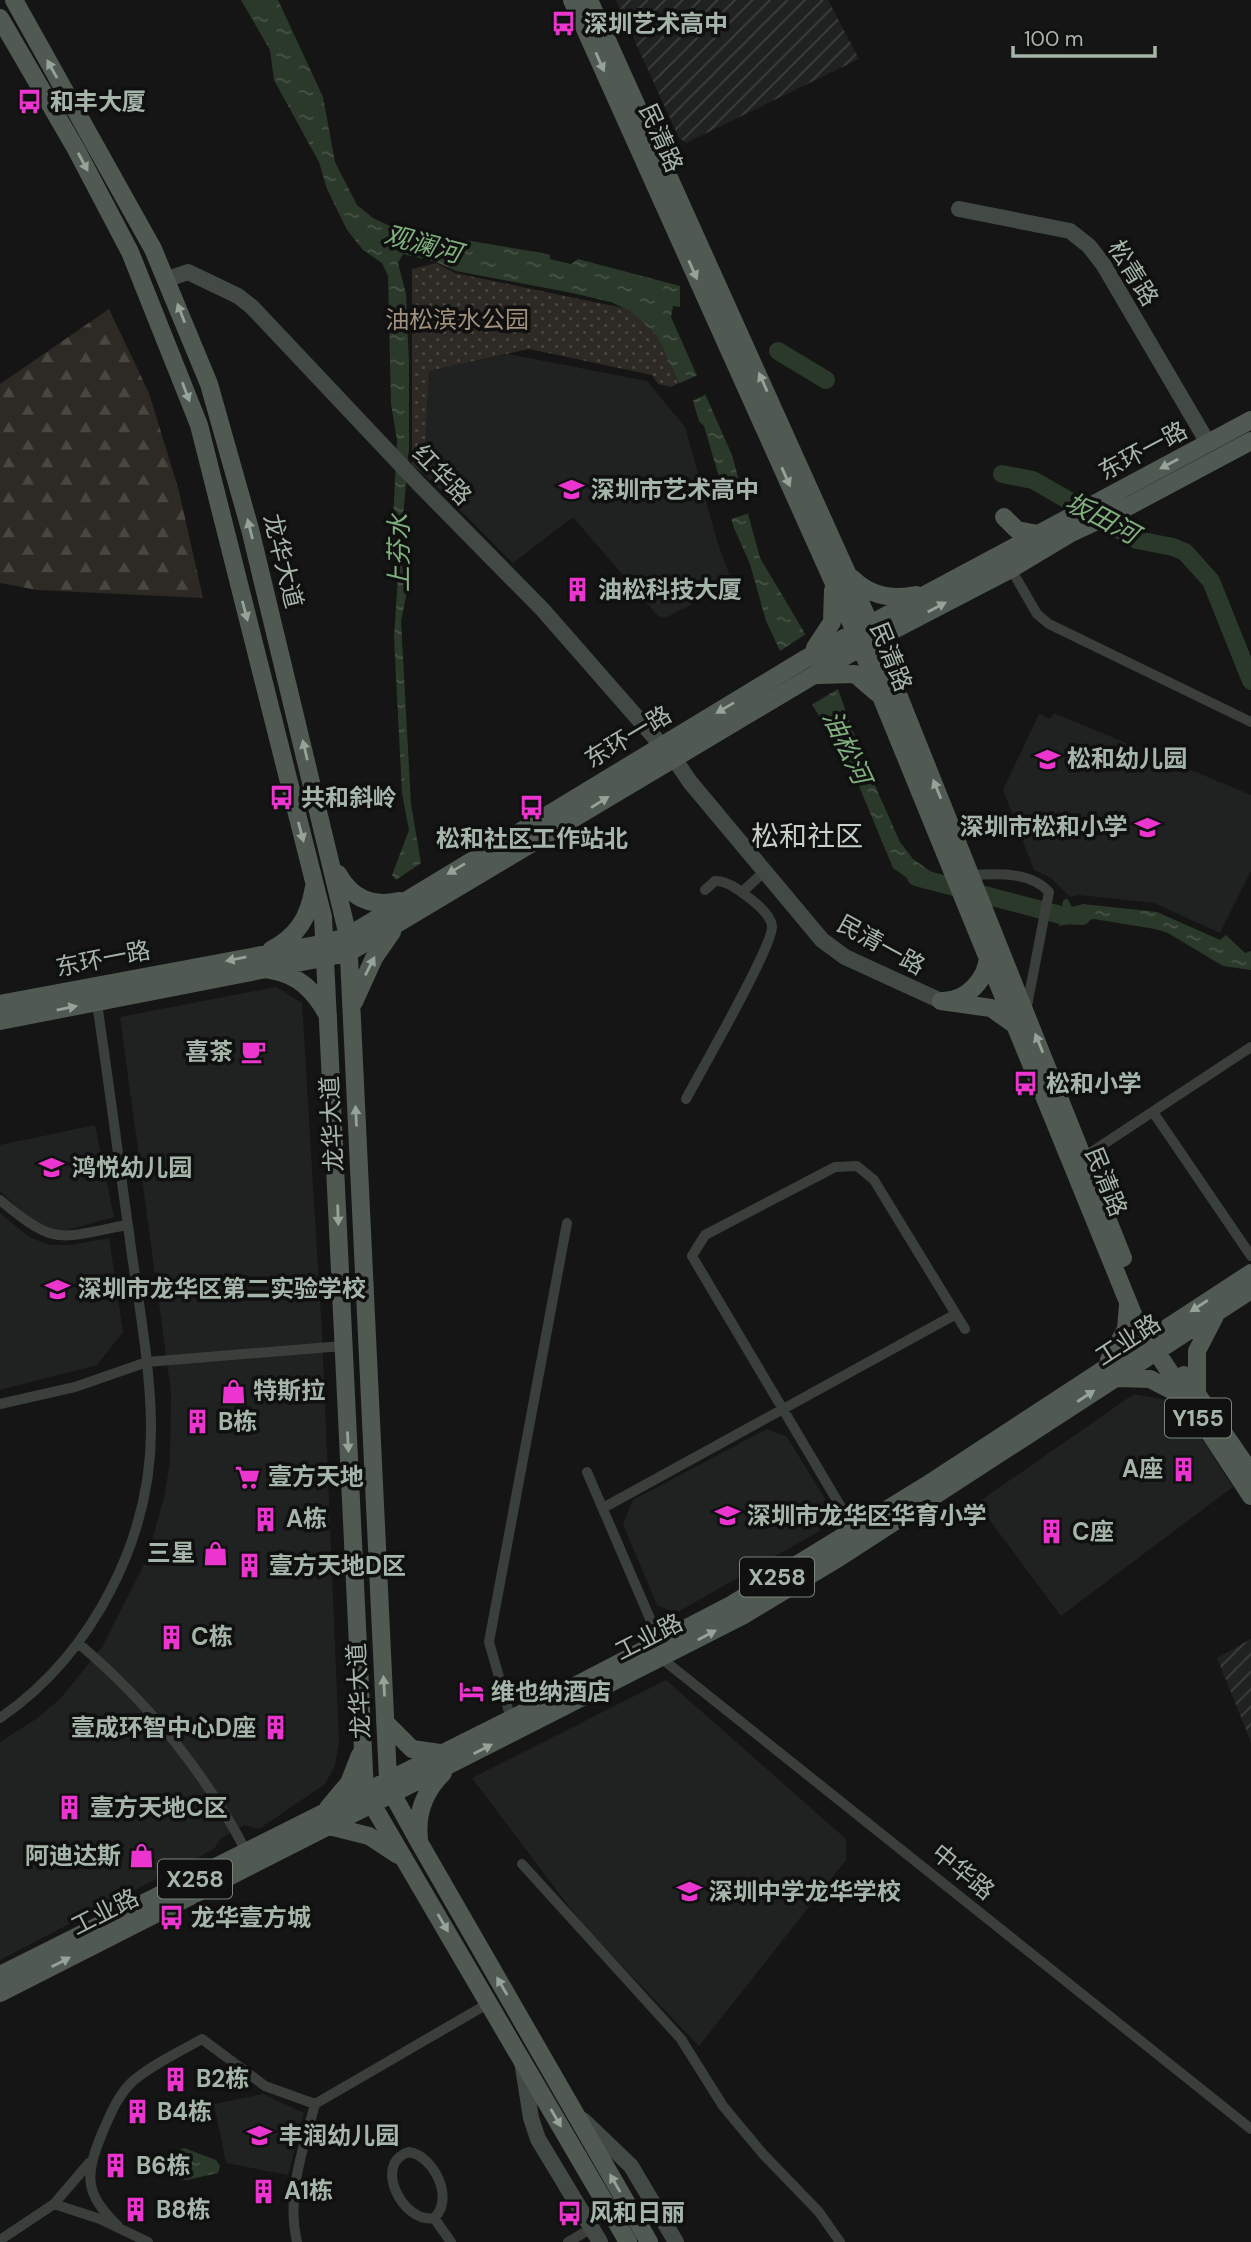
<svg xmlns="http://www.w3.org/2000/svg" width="1251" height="2242" viewBox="0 0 1251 2242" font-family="'DM Sans','Noto Sans SC',sans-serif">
<defs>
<pattern id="industrial-furrows" width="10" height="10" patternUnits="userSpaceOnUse" patternTransform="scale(1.75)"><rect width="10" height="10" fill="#202221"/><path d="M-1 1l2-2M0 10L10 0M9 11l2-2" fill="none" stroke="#3d403e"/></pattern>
<pattern id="forest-firs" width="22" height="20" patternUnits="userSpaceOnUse" patternTransform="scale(1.75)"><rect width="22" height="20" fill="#2d2924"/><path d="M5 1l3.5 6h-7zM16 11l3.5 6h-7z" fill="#484641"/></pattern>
<pattern id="park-dots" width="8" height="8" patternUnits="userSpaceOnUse" patternTransform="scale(1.75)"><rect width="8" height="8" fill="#2d2924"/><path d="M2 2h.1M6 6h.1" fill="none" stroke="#484641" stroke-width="1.8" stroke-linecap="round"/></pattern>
<pattern id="water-ripples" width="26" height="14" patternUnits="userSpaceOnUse" patternTransform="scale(1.75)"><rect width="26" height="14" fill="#2b392a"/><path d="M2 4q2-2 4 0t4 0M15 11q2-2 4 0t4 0" fill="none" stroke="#475346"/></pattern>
</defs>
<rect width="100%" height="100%" fill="#141514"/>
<!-- built -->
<path fill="#202221" d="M508 354 647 381 685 427 718 544 733 584 665 618 658 616 573 517 513 563 424 474 429 371Z
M1054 713 1251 795V871L1220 933 1154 903 1079 895 1070 897 1051 878 1034 870 1003 790 1039 714 1050 719Z
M276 987 302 1003 322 1334 339 1742 335 1766 325 1784 259 1829 244 1825 221 1838 214 1849 0 1960V1742L36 1719 61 1698 102 1647 147 1559 165 1494 170 1460 171 1392 120 1017Z
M95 1125 114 1217 60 1232 32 1221 0 1191V1145Z
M0 1213 29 1237 49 1245H71L109 1238 123 1332 97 1365 0 1390Z
M1134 1394 1178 1402 1233 1487 1061 1616 977 1503Z
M767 1429 787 1437 830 1507 823 1529 676 1613 657 1605 623 1524 633 1500Z
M666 1680 846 1839V1860L699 2046 583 1925 472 1778Z
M263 2094 304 2113 288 2175 226 2163 214 2104Z"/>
<!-- industrial -->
<path fill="url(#industrial-furrows)" d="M616 0H828L859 59 686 143 679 138Z
M1251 1639V1742L1217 1658Z"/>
<!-- forest -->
<path fill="url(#forest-firs)" d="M109 309 149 393 179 491 203 598 37 590 0 583V384Z"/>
<!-- park -->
<path fill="url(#park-dots)" d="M436 263 455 273 628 309 656 334 679 383 671 387 658 384 652 375 529 349 429 371 424 474 412 465V269Z"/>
<!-- water -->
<path fill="url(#water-ripples)" d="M241 0H278L323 97 335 162 357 205 373 218 394 228 543 253 550 255V259L571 264 578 259 680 286V307L673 306 671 317 732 455 760 558 838 689 861 754 900 842 913 859 933 873 939 889 910 880 893 868 854 774 780 651 766 621 750 564 734 528 704 426 699 421 693 401 679 383 656 334 630 311 611 302 572 293 456 271 436 262 403 254 398 263 406 294 409 362V450L400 551 406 597 401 621 411 804 421 863 396 880 392 875 409 830 402 793 394 638 398 575 392 540 397 440 391 404 388 276 382 263 363 250 347 230 327 189 319 162 274 80 270 50Z
M1067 898 1072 907 1083 904 1157 912 1220 940 1226 935 1245 953 1251 951V970L1223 966 1168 933 1155 929 1094 919 1059 926 1063 901Z
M184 2148 216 2160 220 2166 218 2173 187 2180 178 2179 170 2168C169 2158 174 2151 184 2148Z"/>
<!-- pier -->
<path fill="#141514" d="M702 373 711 392 690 402 676 385Z
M746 490 750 513 731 519 724 497Z
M809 632 841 687 808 707 777 653Z"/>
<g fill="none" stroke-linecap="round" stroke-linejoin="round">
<!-- river -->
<path stroke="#2b392a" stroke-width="18" d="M778 351 826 380
M1002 474 1033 480 1137 540 1173 547 1185 552 1211 581 1251 681
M916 877 1061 915 1082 916"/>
<!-- street -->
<path stroke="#3a3f3c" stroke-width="10" d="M1011 569 1037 614 1049 624 1251 722
M971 875C996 874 1030 871 1049 892L1026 1011
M742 892 765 871
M686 1099C699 1074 774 945 772 926 771 915 756 903 748 897 739 890 728 881 715 881L705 890
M1153 1112 1251 1256
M1084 1157 1251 1047
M0 1200C57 1247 57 1238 127 1225
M0 1404 75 1387 147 1362 343 1346
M587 1472 660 1642 661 1658 1251 2129
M603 1508 956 1314
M854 1529 692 1256 705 1235 835 1167 857 1166 874 1180 965 1329
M78 1643C149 1703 204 1770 247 1853
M0 1718C93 1654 153 1537 151 1423 150 1360 137 1296 129 1233 118 1155 108 1076 96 997
M511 1719 489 1642 567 1223
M522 1864 681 2039 723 2106 763 2154 819 2212 840 2242
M409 2152C434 2156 455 2199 434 2218 403 2224 372 2163 409 2152Z
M54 2204 100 2219 148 2242
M434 2218 451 2242
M118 2226C83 2192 85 2175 103 2131 111 2113 118 2095 133 2081 153 2064 179 2052 202 2039L265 2086 315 2104
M0 2240 54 2204 89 2163
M297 2242C286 2194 303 2150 315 2104L489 2003
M568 2242 592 2228"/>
<!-- secondary -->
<path stroke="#434a45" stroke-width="16" d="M959 209 1070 231 1089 246 1103 264 1208 443
M168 279 188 272 238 296 252 307 418 483 543 610 662 746
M673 757 690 782 822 940 845 957 941 1001
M522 2061 531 2118 538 2139 600 2242
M583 2120 631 2166 676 2242"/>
<!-- primary -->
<path stroke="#515953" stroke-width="18" d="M14 0 153 249 209 384 250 529 348 936 388 1779 393 1795 419 1842 649 2242
M572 0 845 608 1135 1319 1251 1496
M589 0 870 624 1123 1258
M0 18 76 149 130 252 199 425 323 917 365 1792 628 2242
M1004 517 1017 530 1038 534
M852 578C870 596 892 600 916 595
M815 648 832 622 833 590
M818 675 855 674 877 693
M338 874C352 899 372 907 399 901
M271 950C298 936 309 917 314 887
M270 970C299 975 315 991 328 1016
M941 1001 991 1008 1015 1025
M943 1001C967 1001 987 979 988 956
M354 1002 374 958 392 932
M0 1004 326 943 348 936 805 659 1251 420
M0 1021 348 953 861 647 1011 569 1071 533 1131 505 1251 441
M1109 1360 1126 1329 1128 1305
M1184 1375 1251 1473
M1117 1378 1150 1379 1179 1394
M1197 1392V1351L1215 1316
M385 1722 412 1749 440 1753
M328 1808 349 1783 360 1755
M329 1826 369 1836 398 1855
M419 1839C416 1813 425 1791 443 1773
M0 1975 511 1719 731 1605 927 1485 1251 1273
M0 1993 742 1616 840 1557 1251 1290"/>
</g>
<!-- one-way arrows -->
<defs><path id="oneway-solid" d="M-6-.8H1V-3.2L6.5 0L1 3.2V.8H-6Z" transform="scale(1.75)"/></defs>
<g fill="#95a398">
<use href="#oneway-solid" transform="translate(600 62) rotate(66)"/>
<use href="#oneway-solid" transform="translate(52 69) rotate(-119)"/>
<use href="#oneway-solid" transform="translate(83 162) rotate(62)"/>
<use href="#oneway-solid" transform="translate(693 270) rotate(66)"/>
<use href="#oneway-solid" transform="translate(181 313) rotate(-111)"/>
<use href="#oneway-solid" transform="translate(763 382) rotate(-114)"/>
<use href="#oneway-solid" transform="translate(186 392) rotate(69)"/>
<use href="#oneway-solid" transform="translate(1169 464) rotate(152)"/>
<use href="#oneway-solid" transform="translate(786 477) rotate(66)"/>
<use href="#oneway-solid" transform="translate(250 529) rotate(-104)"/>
<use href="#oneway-solid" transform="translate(937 607) rotate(-28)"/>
<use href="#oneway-solid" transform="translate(245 611) rotate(75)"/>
<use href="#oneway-solid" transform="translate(725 708) rotate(149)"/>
<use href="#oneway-solid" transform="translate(305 750) rotate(-103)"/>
<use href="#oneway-solid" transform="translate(937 789) rotate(-112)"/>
<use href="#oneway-solid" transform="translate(600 802) rotate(-32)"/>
<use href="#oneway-solid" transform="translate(301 832) rotate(75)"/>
<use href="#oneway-solid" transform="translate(456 869) rotate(149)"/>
<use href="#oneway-solid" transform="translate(236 959) rotate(169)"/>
<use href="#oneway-solid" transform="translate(370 966) rotate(-63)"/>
<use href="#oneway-solid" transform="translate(67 1008) rotate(-11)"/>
<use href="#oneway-solid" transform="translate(1039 1043) rotate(-112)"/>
<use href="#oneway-solid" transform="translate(356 1116) rotate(-93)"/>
<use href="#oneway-solid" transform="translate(338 1215) rotate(88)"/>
<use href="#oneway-solid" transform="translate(1199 1306) rotate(147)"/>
<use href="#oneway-solid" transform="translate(1086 1396) rotate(-33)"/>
<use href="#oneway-solid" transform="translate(348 1442) rotate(87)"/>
<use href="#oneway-solid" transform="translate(707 1635) rotate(-28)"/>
<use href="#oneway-solid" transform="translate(384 1686) rotate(-93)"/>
<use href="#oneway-solid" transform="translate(483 1749) rotate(-27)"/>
<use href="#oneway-solid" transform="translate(443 1923) rotate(60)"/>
<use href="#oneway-solid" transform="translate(61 1962) rotate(-27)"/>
<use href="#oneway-solid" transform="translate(502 1986) rotate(-120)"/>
<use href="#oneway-solid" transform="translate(556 2118) rotate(60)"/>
<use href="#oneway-solid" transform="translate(615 2183) rotate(-120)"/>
</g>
<!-- icons -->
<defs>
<symbol id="bus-bare" viewBox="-9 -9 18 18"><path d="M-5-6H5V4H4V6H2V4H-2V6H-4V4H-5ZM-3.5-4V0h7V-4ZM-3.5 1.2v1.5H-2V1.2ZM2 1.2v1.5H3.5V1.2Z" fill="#ec35cf" stroke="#0f100f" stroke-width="2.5" paint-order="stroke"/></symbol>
<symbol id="school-bare" viewBox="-9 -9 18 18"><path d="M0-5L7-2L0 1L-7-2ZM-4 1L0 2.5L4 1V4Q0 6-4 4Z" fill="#ec35cf" stroke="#0f100f" stroke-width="2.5" paint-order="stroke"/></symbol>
<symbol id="building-bare" viewBox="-9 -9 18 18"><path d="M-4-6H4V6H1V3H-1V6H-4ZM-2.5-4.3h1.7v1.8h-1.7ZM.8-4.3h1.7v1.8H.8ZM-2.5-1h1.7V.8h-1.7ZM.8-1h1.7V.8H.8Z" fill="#ec35cf" stroke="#0f100f" stroke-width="2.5" paint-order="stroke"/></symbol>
<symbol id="cafe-bare" viewBox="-9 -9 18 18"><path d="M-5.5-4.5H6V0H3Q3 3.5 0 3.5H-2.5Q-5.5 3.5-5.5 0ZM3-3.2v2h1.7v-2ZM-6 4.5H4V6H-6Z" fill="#ec35cf" stroke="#0f100f" stroke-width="2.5" paint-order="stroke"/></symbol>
<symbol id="shop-bare" viewBox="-9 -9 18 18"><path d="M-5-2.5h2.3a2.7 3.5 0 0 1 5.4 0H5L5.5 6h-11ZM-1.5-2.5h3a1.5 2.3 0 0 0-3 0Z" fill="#ec35cf" stroke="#0f100f" stroke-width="2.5" paint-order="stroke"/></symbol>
<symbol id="supermarket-bare" viewBox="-9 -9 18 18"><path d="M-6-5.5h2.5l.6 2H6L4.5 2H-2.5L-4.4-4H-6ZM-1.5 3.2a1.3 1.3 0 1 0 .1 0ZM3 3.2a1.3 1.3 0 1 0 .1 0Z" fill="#ec35cf" stroke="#0f100f" stroke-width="2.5" paint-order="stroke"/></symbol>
<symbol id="hotel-bare" viewBox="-9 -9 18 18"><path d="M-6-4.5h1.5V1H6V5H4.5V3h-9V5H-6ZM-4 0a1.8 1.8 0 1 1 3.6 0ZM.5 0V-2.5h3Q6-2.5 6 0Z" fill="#ec35cf" stroke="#0f100f" stroke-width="2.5" paint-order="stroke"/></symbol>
</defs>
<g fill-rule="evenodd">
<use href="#bus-bare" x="546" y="6" width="35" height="35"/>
<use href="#bus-bare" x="12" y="84" width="35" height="35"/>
<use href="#school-bare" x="554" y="472" width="35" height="35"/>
<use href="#building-bare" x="560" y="572" width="35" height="35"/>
<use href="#school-bare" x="1030" y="742" width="35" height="35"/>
<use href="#bus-bare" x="264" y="780" width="35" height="35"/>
<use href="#bus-bare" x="514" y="790" width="35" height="35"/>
<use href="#school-bare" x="1130" y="810" width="35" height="35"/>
<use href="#cafe-bare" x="236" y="1034" width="35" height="35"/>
<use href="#bus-bare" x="1008" y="1066" width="35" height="35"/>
<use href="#school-bare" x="34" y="1150" width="35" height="35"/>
<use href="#school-bare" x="40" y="1272" width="35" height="35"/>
<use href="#shop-bare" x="216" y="1374" width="35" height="35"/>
<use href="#building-bare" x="180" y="1404" width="35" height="35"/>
<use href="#building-bare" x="1166" y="1452" width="35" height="35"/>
<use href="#supermarket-bare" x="230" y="1460" width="35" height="35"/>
<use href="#school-bare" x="710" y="1498" width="35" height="35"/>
<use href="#building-bare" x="248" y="1502" width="35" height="35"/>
<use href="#building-bare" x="1034" y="1514" width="35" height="35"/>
<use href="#shop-bare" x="198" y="1536" width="35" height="35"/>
<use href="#building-bare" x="232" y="1548" width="35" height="35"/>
<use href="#building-bare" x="154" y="1620" width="35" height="35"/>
<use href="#hotel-bare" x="454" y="1674" width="35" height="35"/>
<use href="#building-bare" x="258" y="1710" width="35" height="35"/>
<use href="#building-bare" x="52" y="1790" width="35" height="35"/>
<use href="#shop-bare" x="124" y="1838" width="35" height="35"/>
<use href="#school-bare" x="672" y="1874" width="35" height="35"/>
<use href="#bus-bare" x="154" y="1900" width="35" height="35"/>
<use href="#building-bare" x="158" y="2062" width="35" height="35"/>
<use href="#building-bare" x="120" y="2094" width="35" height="35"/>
<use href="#school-bare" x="242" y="2118" width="35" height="35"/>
<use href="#building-bare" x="98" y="2148" width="35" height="35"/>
<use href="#building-bare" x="246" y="2174" width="35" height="35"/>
<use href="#building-bare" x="118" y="2192" width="35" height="35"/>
<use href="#bus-bare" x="552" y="2196" width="35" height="35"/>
</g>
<g text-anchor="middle" stroke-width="7" stroke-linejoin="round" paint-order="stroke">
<!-- shield labels -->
<g fill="#0f100f" stroke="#79847b" stroke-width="2">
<rect x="1165" y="1398.5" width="66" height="39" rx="5"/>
<rect x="740" y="1557.5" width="74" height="39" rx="5"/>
<rect x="158" y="1859.5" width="74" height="39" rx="5"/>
</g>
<g font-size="23" font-weight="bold" fill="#a6b5a9">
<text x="1198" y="1426">Y155</text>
<text x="777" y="1585">X258</text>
<text x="195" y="1887">X258</text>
</g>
<!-- poi labels -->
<g font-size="24" font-weight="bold" fill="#a6b5a9" stroke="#0f100f" text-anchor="start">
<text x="584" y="32">深圳艺术高中</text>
<text x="50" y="110">和丰大厦</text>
<text x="591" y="498">深圳市艺术高中</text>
<text x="598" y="598">油松科技大厦</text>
<text x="1067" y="767">松和幼儿园</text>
<text x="301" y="806">共和斜岭</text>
<text x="1128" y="835" text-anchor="end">深圳市松和小学</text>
<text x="532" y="847" text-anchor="middle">松和社区工作站北</text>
<text x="233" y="1060" text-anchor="end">喜茶</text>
<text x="1046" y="1092">松和小学</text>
<text x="72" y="1176">鸿悦幼儿园</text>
<text x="78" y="1297">深圳市龙华区第二实验学校</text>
<text x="253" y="1399">特斯拉</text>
<text x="218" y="1430">B栋</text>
<text x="1163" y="1477" text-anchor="end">A座</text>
<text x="268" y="1485">壹方天地</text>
<text x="747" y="1524">深圳市龙华区华育小学</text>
<text x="286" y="1527">A栋</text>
<text x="1072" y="1540">C座</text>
<text x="195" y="1561" text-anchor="end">三星</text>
<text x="269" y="1574">壹方天地D区</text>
<text x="191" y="1645">C栋</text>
<text x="491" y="1700">维也纳酒店</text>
<text x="256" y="1736" text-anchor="end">壹成环智中心D座</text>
<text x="90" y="1816">壹方天地C区</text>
<text x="121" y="1864" text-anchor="end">阿迪达斯</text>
<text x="709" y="1900">深圳中学龙华学校</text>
<text x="191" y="1926">龙华壹方城</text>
<text x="196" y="2087">B2栋</text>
<text x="157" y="2120">B4栋</text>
<text x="279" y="2144">丰润幼儿园</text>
<text x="136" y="2174">B6栋</text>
<text x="284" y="2199">A1栋</text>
<text x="156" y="2218">B8栋</text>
<text x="589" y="2221">风和日丽</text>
</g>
<!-- street labels -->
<g font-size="24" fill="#a6b5a9" stroke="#0f100f">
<text transform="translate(661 138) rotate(66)" y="8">民清路</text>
<text transform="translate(1133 273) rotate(58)" y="8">松青路</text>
<text transform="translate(1143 451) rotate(-28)" y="8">东环一路</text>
<text transform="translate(442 475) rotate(46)" y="8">红华路</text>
<text transform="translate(283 561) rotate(76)" y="8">龙华大道</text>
<text transform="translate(891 657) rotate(68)" y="8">民清路</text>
<text transform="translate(628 737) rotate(-31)" y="8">东环一路</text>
<text transform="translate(881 945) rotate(29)" y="8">民清一路</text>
<text transform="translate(103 959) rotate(-11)" y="8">东环一路</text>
<text transform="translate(332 1124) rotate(-93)" y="8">龙华大道</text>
<text transform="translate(1106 1182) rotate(68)" y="8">民清路</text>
<text transform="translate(1128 1340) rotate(-33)" y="8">工业路</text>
<text transform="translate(649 1637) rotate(-27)" y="8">工业路</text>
<text transform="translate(359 1691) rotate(-93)" y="8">龙华大道</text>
<text transform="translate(963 1872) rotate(39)" y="8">中华路</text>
<text transform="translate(105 1912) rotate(-27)" y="8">工业路</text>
</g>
<!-- park labels -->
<g font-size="24" fill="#a0907d" stroke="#0f100f">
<text x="457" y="328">油松滨水公园</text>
</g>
<!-- water labels -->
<g font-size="26" font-style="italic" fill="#7fb07d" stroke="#0f100f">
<text transform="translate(423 244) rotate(15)" y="9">观澜河</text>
<text transform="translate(1102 518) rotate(28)" y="9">坂田河</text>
<text transform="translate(399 553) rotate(-90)" y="9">上芬水</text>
<text transform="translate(847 747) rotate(65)" y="9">油松河</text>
</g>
<!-- quarter labels -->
<g font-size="28" fill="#c7d1c9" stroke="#0f100f">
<text x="807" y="846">松和社区</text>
</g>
</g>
<!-- scale -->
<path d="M1013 46v10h142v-10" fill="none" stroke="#a6b5a9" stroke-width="3.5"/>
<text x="1024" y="46" font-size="21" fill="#a6b5a9" stroke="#0f100f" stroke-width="5" paint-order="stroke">100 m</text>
</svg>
